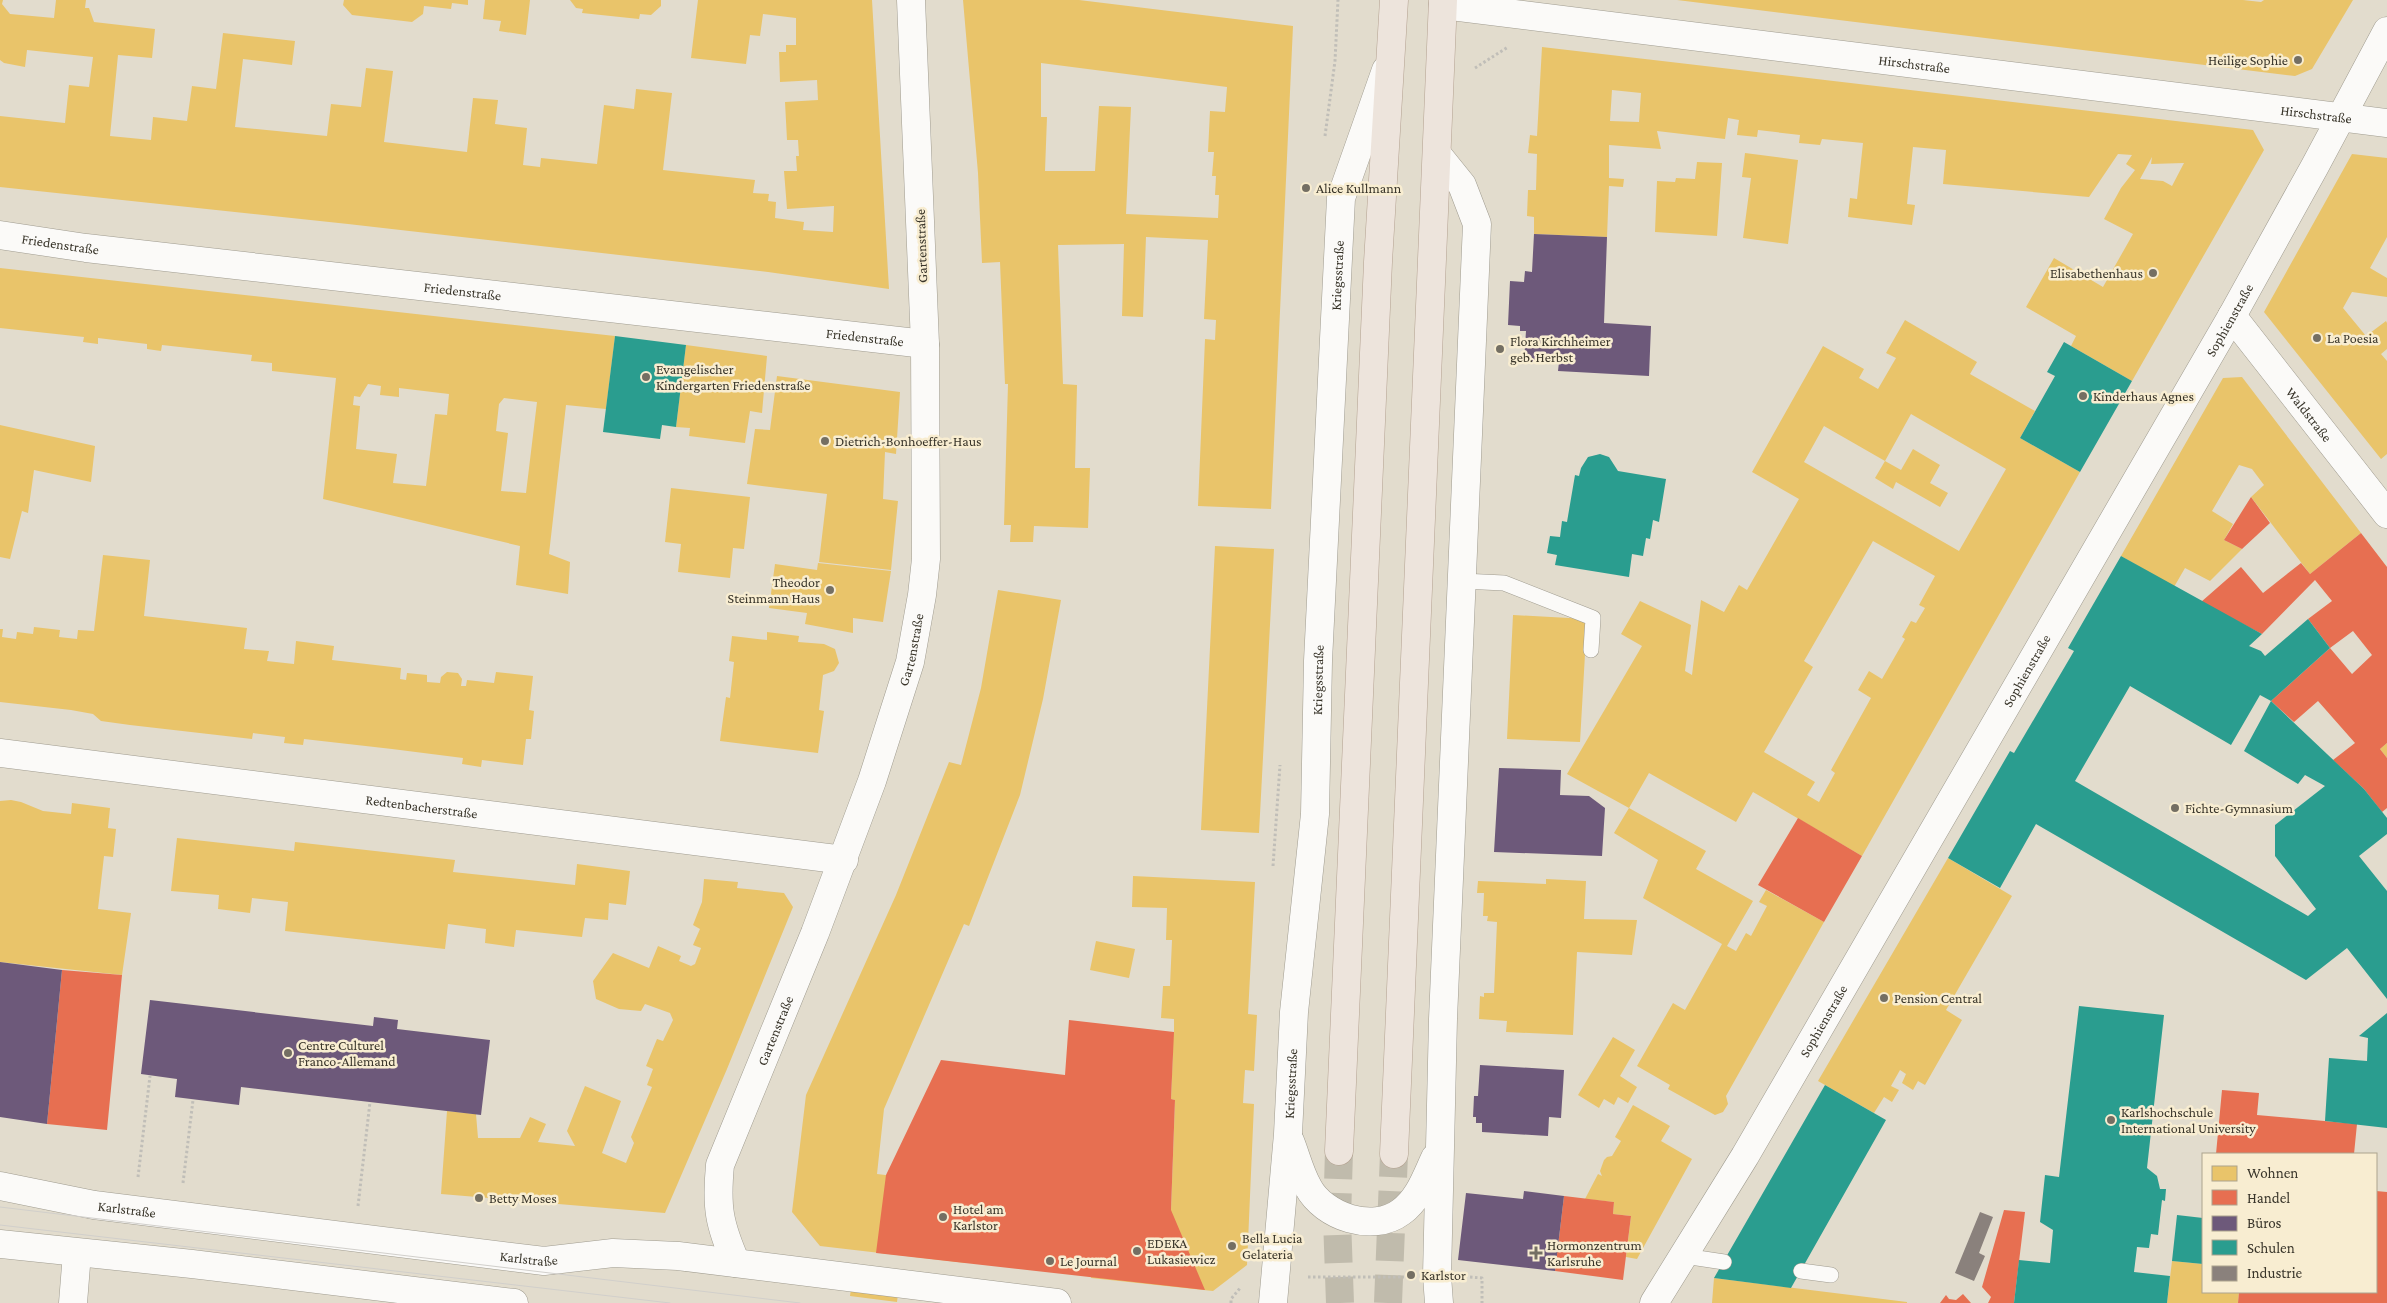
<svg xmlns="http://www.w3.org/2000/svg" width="2387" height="1303" viewBox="0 0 2387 1303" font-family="'Crimson Pro',serif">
<rect width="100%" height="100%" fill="#e2dccd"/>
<!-- homes -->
<path fill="#e9c46a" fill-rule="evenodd" d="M0 0H3L2 4 10 14 54 18 56 0H86L85 8H89L94 22 155 29 152 58 118 55 110 136 151 140 153 117 187 121 192 86 216 89 223 33 295 41 292 65 243 59 235 127 327 136 331 104 361 107 366 68 393 71 384 142 467 152 473 98 498 100 495 124 527 128 523 165 540 167 541 158 597 164 604 105 634 109 636 89 672 93 663 170 755 180 753 193 769 194 768 201 776 202 775 218 804 222 803 230 833 232 834 206 787 209 784 171H797L796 156H799L798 140H787L785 102 818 100 817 80 780 82 779 52H786V45H796V18L763 14 760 36 750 35 746 64 691 58 698 0H872L889 289 768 272 348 224 0 187V116L65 123 69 85 89 87 93 57 27 50 25 67 4 63 0 60Z
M344 0H468V5L452 3 451 9 424 6 423 14 412 22 352 15 343 5Z
M485 0H530L526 35 499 31 501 21 483 19Z
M570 0H661V6L651 15 640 14 639 19 582 13 583 9 576 8Z
M963 0H1079L1293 26 1271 509 1198 506 1205 339 1215 340 1216 320 1204 319 1208 240 1146 237 1143 317 1122 316 1124 244 1058 245 1063 384 1077 385 1075 468H1090L1088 528 1034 526 1033 542H1010L1011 525H1004L1008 384H1005L1000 262 982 263 978 173ZM1041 63 1227 87 1225 112 1210 111 1208 152H1214L1212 176H1216L1215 195H1219L1218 218 1126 214 1131 107 1099 106 1095 171H1045L1047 117H1041Z
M1677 0H2243L2261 2 2264 0H2353L2312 69 2295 76Z
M1542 47 2253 130 2264 150 2132 381 2071 346 2076 336 2026 307 2054 258 2103 287 2133 234 2104 219 2121 188 2135 170 2126 164 2132 155 2118 154 2089 197 1943 184 1946 150 1913 147 1907 204 1915 205 1912 225 1848 217 1850 198 1857 199 1863 143 1822 139 1820 145 1799 143 1800 135 1758 130 1757 137 1737 135 1739 120 1728 118 1725 139 1657 131 1661 149 1609 145V178L1624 179 1623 187 1609 186 1607 237 1534 234V217L1527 216 1528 190H1536L1537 154 1528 153 1530 135 1537 136ZM1612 90 1641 93 1639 122 1610 121ZM2152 157 2151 164 2184 163 2172 186 2163 181 2140 179Z
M1745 153 1798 160 1788 244 1743 238 1751 178 1742 177Z
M2352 154 2387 158V237L2370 268 2387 278V297L2352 292 2343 308 2366 336 2386 321 2387 323V349L2381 354 2387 361V454L2381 459 2264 312Z
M1697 162 1722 163 1717 236 1655 232 1657 181 1675 182 1676 178 1695 179Z
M0 268 615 336 606 409 566 405 549 554 570 562 568 594 516 585 520 546 323 499 336 378 272 371V363L251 361 252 355 162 345 161 351 147 349V344L98 338V344L83 342 84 337 0 328ZM368 384 381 386 380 395 399 397V388L449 394 447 415 435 414 426 486 393 483 397 454 356 449 360 406 353 405 354 396 360 397ZM504 398 537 402 526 493 501 491 508 433 496 431 499 404Z
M1905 320 1977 362 1970 374 2035 411 2020 438 2080 472 1862 856 1753 792 1736 822 1649 773 1629 808 1706 851 1696 869 1753 901 1727 946 1736 951 1746 933 1751 936 1767 906 1759 902 1766 890 1824 922 1726 1096 1728 1104 1723 1112 1715 1115 1668 1089 1670 1085 1637 1066 1673 1003 1685 1010 1722 944 1643 898 1658 860 1614 833 1629 808 1567 774 1642 646 1621 634 1640 601 1691 625 1685 671 1692 675 1701 600 1724 612 1739 585 1747 590 1799 499 1752 472 1823 346 1864 369 1859 378 1878 389 1896 358 1886 353ZM1911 414 2006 469 1959 551 1804 462 1824 426 1885 461ZM1873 541 1935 576 1919 605 1925 608 1916 623 1911 621 1902 637 1905 639 1882 679 1869 671 1858 690 1871 698 1831 770 1835 773 1819 802 1807 795 1815 782 1764 752 1813 667 1804 661Z
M686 345 767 356 762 413 750 411 745 443 689 436 690 428 676 427Z
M777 376 900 392 896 454 885 452 883 499 898 501 891 570 819 562 827 494 747 484 755 429 770 430Z
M2242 377 2361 533 2310 574 2251 497 2264 485 2252 469 2239 465 2212 511 2233 524 2224 540 2242 549 2210 581 2185 568 2174 587 2121 556 2223 378Z
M0 425 95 446 91 482 34 470 28 513 22 511 10 559 0 557Z
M1913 449 1940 465 1930 483 1948 493 1940 507 1896 482 1893 489 1875 478 1885 461 1901 470Z
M671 488 750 497 744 549 733 548 730 578 678 572 681 544 665 542Z
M1215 546 1274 549 1259 833 1201 830Z
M103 555 150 560 144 616 247 628 244 649 269 651 267 661 294 664 296 641 334 646 332 660 401 668 400 679 406 680 407 673 427 675V682L440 683 441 677 447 672 458 673 462 679 461 686H466L467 680 494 683 496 672 533 676 529 710 534 711 531 739H526L523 765 482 760 481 767 462 764 463 758 392 749 304 739 303 745 284 743 285 737 253 733 252 739 130 725 101 721 93 714 71 710 0 702V629H3L2 637 16 639 17 632 33 634 34 627 60 630 59 637 77 639 78 630 94 631Z
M818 563 891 571 883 622 853 618V633L805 624 807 613 769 608 775 564 817 570Z
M998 590 1061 600 1043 699 1020 795 969 926 964 924 884 1109 877 1174 977 1186 966 1263 820 1246 792 1212 806 1095 896 895 949 762 961 765 981 688Z
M1513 615 1587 619 1580 742 1507 739Z
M767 632 799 636 798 642 824 644 835 649 839 663 834 671 823 675 819 710 824 711 818 753 720 741 726 697 730 698 734 662 729 661 732 636 767 640Z
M2387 743V758L2380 749Z
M11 800 21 802 43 811 71 814 72 803 110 808 108 828 116 829 113 857 104 856 98 909 131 913 122 975 0 962V801Z
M177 838 294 851 295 842 455 860 453 872 575 885 577 864 630 871 626 905 609 903 608 920 585 918 582 937 516 930 514 947 485 943 486 929 448 924 445 949 285 931 288 902 252 898 250 913 218 909 219 895 171 891Z
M1948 858 2012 896 1946 1010 1962 1020 1925 1085 1918 1081 1913 1090 1902 1083 1906 1074 1900 1070 1891 1086 1899 1090 1892 1102 1884 1097 1874 1113 1818 1081Z
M1133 876 1255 882 1248 1014 1257 1015 1254 1071 1245 1070 1243 1103 1254 1104 1247 1265 1213 1291 1091 1278 1101 1201 1171 1210 1175 1100 1171 1099 1173 1050H1168L1169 1032H1174V1019L1161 1018 1163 986H1170L1172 940H1166L1167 908 1132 907Z
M704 879 738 882 737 888 784 893 793 907 727 1069 665 1213 441 1194 447 1111 476 1114 478 1138H520L530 1117 546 1124 538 1142 575 1146 567 1131 585 1086 621 1101 602 1153 626 1163 634 1143 631 1137 652 1087 647 1085 653 1069 646 1066 657 1039 663 1041 673 1020 670 1013 645 1004 641 1011 619 1009 596 999 593 981 613 953 649 968 658 946 681 956 679 961 691 966 695 964 701 948 693 945 700 929 693 925 702 902Z
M1546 879 1586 881 1584 919 1637 920 1632 955 1577 952 1573 1035 1506 1032 1507 1021 1479 1019 1480 996 1484 997V993H1494L1497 922 1487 921 1488 916H1483L1484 893H1477L1478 881 1546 884Z
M1096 941 1135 949 1129 978 1090 970Z
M1613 1037 1635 1050 1620 1076 1637 1087 1628 1103 1618 1097 1614 1105 1604 1099 1599 1108 1578 1095Z
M1633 1105 1670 1126 1661 1141 1692 1159 1637 1259 1626 1257 1631 1216 1613 1214 1614 1202 1585 1199 1598 1174 1602 1176 1600 1171 1604 1160 1607 1157 1612 1156 1621 1141 1615 1137Z
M2172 1261 2203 1264V1292H2239L2238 1303H2167Z
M1714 1278 1907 1302V1303H1712Z
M851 1288 898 1294 897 1302 850 1296Z"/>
<!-- shops -->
<path fill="#e76f51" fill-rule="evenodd" d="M2251 497 2270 523 2242 549 2224 540Z
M2361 533 2387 567V743L2380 749 2387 758V808L2382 812 2364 789 2333 760 2355 743 2318 701 2294 722 2271 701 2330 648 2308 619 2332 601 2315 580 2262 634 2201 602 2241 567 2263 593 2301 563 2310 574ZM2353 631 2372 655 2352 674 2330 648Z
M1798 818 1862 856 1824 922 1758 885Z
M62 970 122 975 107 1130 47 1124Z
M1069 1020 1174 1032 1171 1099 1175 1100 1171 1210 1205 1290 876 1253 886 1175 941 1060 1065 1075Z
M2222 1090 2259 1093 2257 1115 2357 1124 2354 1154H2216Z
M2376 1191 2387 1192V1303H2238L2239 1292H2376Z
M1564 1196 1614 1202 1613 1214 1631 1216 1623 1280 1555 1271Z
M2004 1210 2025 1212 2014 1303H1988L1991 1297 1982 1287Z
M1963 1294 1971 1303H1940L1946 1295 1949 1299 1956 1300Z"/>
<!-- offices -->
<path fill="#6d597a" d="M1534 234 1607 237 1604 323 1651 326 1649 376 1558 371 1559 362 1524 361 1526 331H1520V326L1508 325 1510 281 1524 282 1525 271 1532 272Z
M1499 768 1561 770 1560 795 1589 796 1605 808 1602 856 1494 852Z
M0 962 62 970 47 1124 0 1117Z
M150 1000 373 1026 374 1017 398 1020 397 1029 490 1040 481 1115 241 1087 239 1105 175 1097 177 1079 141 1074Z
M1480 1065 1564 1070 1561 1118 1549 1117 1548 1136 1482 1132V1123H1476V1117H1473L1474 1096H1478Z
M1524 1191 1564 1196 1555 1271 1458 1260 1466 1193 1523 1199Z"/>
<!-- schools -->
<path fill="#2a9d8f" d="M615 336 686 345 676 427 662 425 660 439 603 432Z
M2064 342 2132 381 2080 472 2020 438 2055 376 2047 372Z
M1600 454 1609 457 1618 471 1666 479 1659 522 1653 520 1650 539 1646 538 1643 556 1632 554 1629 577 1555 565 1557 555 1547 553 1550 536 1560 537 1562 521 1567 522 1575 475 1579 476 1581 468 1588 457Z
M2121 556 2262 634 2249 646 2261 651 2265 656 2308 619 2330 648 2271 701 2260 695 2231 745 2130 686 2075 781 2308 916 2316 909 2275 856V825L2325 786 2305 775 2298 784 2244 751 2271 701 2364 789 2387 818V834L2359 856 2387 891V999L2347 948 2306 980 2036 824 2000 888 1948 858 2010 751 2014 753 2074 651 2068 648Z
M2079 1006 2164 1015 2147 1168 2157 1176 2160 1189H2166L2165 1201 2162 1200 2158 1235 2151 1234 2149 1248 2137 1247 2134 1272 2170 1276 2167 1303H2014L2019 1260 2050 1263 2053 1230 2040 1222 2045 1175 2059 1177Z
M2387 1013V1128L2325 1121 2329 1058 2367 1061 2368 1038 2359 1036Z
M1825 1085 1886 1120 1791 1288 1714 1278Z
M2177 1215 2203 1218V1264L2172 1261Z"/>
<!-- industry -->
<path fill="#8a817c" d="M1980 1212 1993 1217 1979 1253 1985 1256 1974 1281 1955 1273Z"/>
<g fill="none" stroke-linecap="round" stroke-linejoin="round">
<!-- primary-tunnel -->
<path stroke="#c0bbac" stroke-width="28" stroke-dasharray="28 14" stroke-linecap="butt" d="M1339 1151 1337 1219 1340 1303
M1388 1303 1394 1154"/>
<defs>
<path id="lane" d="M1462 581 1504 583 1593 618 1591 650
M1684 1256 1724 1262
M1801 1271 1831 1275"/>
<g id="street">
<path id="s1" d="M1443 5 2387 123"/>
<path id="s2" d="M0 235 86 248 925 344"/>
<path id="s3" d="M2232 316 2387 514"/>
<path id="s4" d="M0 753 844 860"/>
<path id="s5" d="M736 1263C719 1224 716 1207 720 1165L815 933 872 781 910 662 922 595 926 559 925 344 911 0"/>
<path d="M73 1303 77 1253"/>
<path id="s6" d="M1654 1303 1745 1156 2232 316 2315 166 2387 31"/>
</g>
<g id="secondary">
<path d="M1437 154 1462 185 1477 224 1443 1019 1437 1276 1439 1303"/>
<path d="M1290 1141C1296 1156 1300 1173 1308 1187 1324 1217 1373 1233 1401 1212 1419 1199 1426 1177 1435 1158"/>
<path id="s7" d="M0 1186 94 1205 544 1261 613 1253 678 1256 1057 1303"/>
<path d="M0 1244 192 1264 514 1303"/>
<path id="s8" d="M1273 1303 1288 1134 1294 1012 1315 814 1318 661 1341 198 1386 70"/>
</g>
<path id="primary" d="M1339 1151 1378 262 1394 0
M1394 1154 1443 0"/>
</defs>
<!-- lane casing -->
<use href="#lane" stroke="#9f9b8f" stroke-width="16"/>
<!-- street casing -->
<use href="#street" stroke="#9f9b8f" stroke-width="29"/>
<!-- secondary casing -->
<use href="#secondary" stroke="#9f9b8f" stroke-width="29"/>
<!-- primary casing -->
<use href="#primary" stroke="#b3a190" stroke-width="29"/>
<!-- path -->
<path stroke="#c0beb8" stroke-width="3" stroke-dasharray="2.5 2.5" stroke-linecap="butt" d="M1475 68 1508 47
M1325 136 1335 61 1338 0
M1273 866 1280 765
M138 1177 150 1076
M183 1183 193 1100
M358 1206 370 1102
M1308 1277H1404
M1470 1277 1482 1278V1303
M1231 1303V1299L1241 1287"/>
<!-- lane -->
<use href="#lane" stroke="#fbfaf8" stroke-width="15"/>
<!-- street -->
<use href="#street" stroke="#fbfaf8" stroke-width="28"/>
<!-- secondary -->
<use href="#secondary" stroke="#fbfaf8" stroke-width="28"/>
<!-- primary -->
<use href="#primary" stroke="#ede4dc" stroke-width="28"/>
<!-- tram -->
<path stroke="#d1cfcb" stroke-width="1" d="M0 1207 800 1303
M0 1225 670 1303"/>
</g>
<!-- markers -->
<g fill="#746f63" stroke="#f8edd1" stroke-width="2">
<circle cx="2298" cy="60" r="5"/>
<circle cx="1306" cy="188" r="5"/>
<circle cx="2153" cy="273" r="5"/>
<circle cx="2317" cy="338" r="5"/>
<circle cx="1500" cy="349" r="5"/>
<circle cx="646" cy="377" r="5"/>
<circle cx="2083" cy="396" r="5"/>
<circle cx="825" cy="441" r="5"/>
<circle cx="830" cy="590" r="5"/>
<circle cx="2175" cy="808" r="5"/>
<circle cx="1884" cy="998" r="5"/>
<circle cx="288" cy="1053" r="5"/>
<circle cx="2111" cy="1120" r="5"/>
<circle cx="479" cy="1198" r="5"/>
<circle cx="943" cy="1217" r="5"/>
<circle cx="1232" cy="1246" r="5"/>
<circle cx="1137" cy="1251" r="5"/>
<path d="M1533.5 1245.5h5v5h5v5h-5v5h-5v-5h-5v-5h5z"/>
<circle cx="1050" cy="1261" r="5"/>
<circle cx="1411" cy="1275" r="5"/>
</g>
<g text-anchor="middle" stroke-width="5" stroke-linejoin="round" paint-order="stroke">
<!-- poi labels -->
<g font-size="14" fill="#39352a" stroke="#f8edd1" text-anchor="start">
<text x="2288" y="65" text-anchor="end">Heilige Sophie</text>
<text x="1316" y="193">Alice Kullmann</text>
<text x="2143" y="278" text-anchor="end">Elisabethenhaus</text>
<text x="2327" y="343">La Poesia</text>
<text x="1510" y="346">Flora Kirchheimer<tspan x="1510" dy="16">geb. Herbst</tspan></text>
<text x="656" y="374">Evangelischer<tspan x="656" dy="16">Kindergarten Friedenstraße</tspan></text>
<text x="2093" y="401">Kinderhaus Agnes</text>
<text x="835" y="446">Dietrich-Bonhoeffer-Haus</text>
<text x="820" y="587" text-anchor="end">Theodor<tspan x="820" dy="16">Steinmann Haus</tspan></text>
<text x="2185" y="813">Fichte-Gymnasium</text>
<text x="1894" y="1003">Pension Central</text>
<text x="298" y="1050">Centre Culturel<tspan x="298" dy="16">Franco-Allemand</tspan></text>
<text x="2121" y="1117">Karlshochschule<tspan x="2121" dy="16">International University</tspan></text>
<text x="489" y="1203">Betty Moses</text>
<text x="953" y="1214">Hotel am<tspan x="953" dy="16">Karlstor</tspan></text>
<text x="1242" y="1243">Bella Lucia<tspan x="1242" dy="16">Gelateria</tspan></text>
<text x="1147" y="1248">EDEKA<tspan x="1147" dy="16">Lukasiewicz</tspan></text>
<text x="1547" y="1250">Hormonzentrum<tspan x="1547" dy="16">Karlsruhe</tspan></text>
<text x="1060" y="1266">Le Journal</text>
<text x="1421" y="1280">Karlstor</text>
</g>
<!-- street labels -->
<g font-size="14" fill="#39352a" stroke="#f8edd1">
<text dy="5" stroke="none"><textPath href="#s1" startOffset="475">Hirschstraße</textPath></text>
<text dy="5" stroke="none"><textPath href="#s1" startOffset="880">Hirschstraße</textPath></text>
<text dy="5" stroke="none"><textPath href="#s2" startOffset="61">Friedenstraße</textPath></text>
<text transform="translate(921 246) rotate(-92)" y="5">Gartenstraße</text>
<text dy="5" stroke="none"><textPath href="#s8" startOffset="1030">Kriegsstraße</textPath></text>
<text dy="5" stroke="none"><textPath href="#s2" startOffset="466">Friedenstraße</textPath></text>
<text dy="5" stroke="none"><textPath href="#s6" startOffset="1139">Sophienstraße</textPath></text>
<text dy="5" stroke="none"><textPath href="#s2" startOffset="871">Friedenstraße</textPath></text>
<text dy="5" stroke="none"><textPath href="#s3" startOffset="125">Waldstraße</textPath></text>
<text dy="5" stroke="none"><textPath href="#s5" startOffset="651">Gartenstraße</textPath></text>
<text dy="5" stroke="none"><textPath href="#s6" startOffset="734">Sophienstraße</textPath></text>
<text dy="5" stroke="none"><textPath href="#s8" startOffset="625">Kriegsstraße</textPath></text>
<text dy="5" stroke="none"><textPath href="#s4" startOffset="425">Redtenbacherstraße</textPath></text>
<text dy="5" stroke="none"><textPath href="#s6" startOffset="329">Sophienstraße</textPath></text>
<text dy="5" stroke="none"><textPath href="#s5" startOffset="246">Gartenstraße</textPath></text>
<text dy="5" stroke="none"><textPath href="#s8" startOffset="220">Kriegsstraße</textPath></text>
<text dy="5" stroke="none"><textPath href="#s7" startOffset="129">Karlstraße</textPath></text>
<text dy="5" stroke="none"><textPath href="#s7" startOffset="534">Karlstraße</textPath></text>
</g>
</g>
<!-- legend -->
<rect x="2202" y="1153" width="175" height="140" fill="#f8edd1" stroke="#aca38e"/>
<rect x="2212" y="1166" width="25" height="15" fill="#e9c46a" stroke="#aca38e"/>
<text x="2247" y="1178" font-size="15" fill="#39352a">Wohnen</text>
<rect x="2212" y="1190" width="25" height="15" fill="#e76f51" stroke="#aca38e"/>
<text x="2247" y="1203" font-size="15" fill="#39352a">Handel</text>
<rect x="2212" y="1216" width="25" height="15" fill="#6d597a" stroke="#aca38e"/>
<text x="2247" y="1228" font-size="15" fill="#39352a">Büros</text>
<rect x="2212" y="1240" width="25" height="15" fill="#2a9d8f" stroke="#aca38e"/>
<text x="2247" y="1253" font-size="15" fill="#39352a">Schulen</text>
<rect x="2212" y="1266" width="25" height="15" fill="#8a817c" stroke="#aca38e"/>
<text x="2247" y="1278" font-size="15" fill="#39352a">Industrie</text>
</svg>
